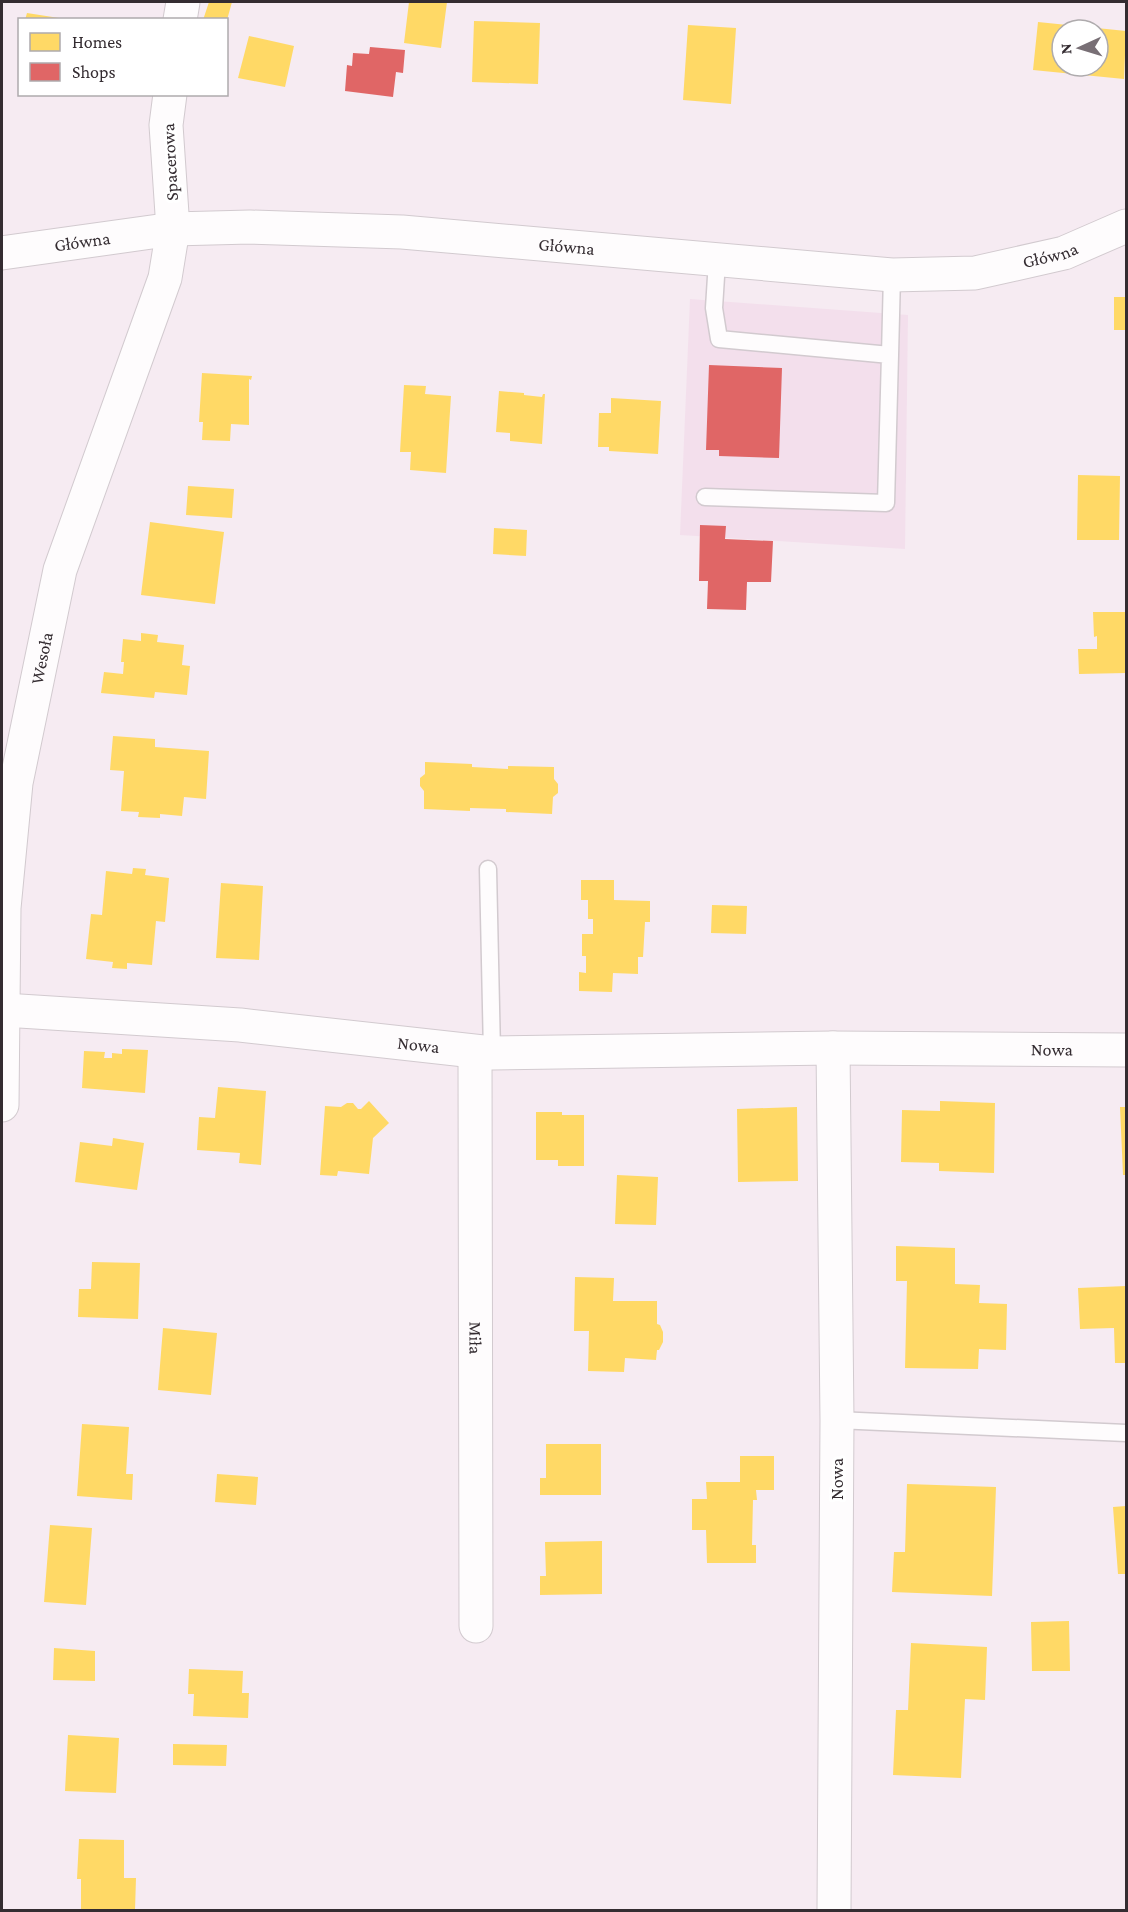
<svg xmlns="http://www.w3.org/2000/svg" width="1128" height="1912" viewBox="0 0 1128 1912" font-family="'Crimson Pro',serif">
<rect width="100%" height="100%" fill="#f6ebf2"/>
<!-- built -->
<path fill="#f3dfec" d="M690 299 908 315 905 549 680 535Z"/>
<!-- homes -->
<path fill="#ffd966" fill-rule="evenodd" d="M209 2H232L227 20H203Z
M409 2H447L441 48 404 43Z
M27 13 59 18V20H25Z
M474 21 540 23 538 84 472 82Z
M1038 22 1126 31 1124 79 1033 70ZM1062 30H1098V66H1062Z
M688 25 736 28 731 104 683 100Z
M249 36 294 46 285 87 238 78Z
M1114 297H1126V330H1114Z
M202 373 252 376 251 380 249 379V425L231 424 230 441 202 440 203 422H199Z
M404 385 426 386 425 394 451 396 446 473 410 470 411 452H400Z
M499 391 524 393V395L542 397 543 394H545L542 444 510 441V433L496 432Z
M611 398 661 401 658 454 609 451V447H598L599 413H611Z
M1078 475 1120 476 1119 540H1077Z
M188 486 234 489 232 518 186 515Z
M150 522 224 532 215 604 141 595Z
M494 528 527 530 526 556 493 554Z
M1093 612H1126V673L1079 674 1078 649H1097V636L1094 637Z
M141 633 158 635 157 642 184 645 182 665 190 666 187 695 155 692 154 698 101 693 104 672 123 674 124 662H121L123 639 141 641Z
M113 736 155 739V747L209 751 206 799 184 797 182 816 160 814V818L138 817 139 812 121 811 124 771 110 770Z
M425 762 472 764V767L508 769V766L554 767V779L558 784V793L553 797 552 814 506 812V809L470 808V811L424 809V791L420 786V778L425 774Z
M133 868 146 869 145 875 169 878 165 922 156 921 152 965 127 963V969L112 968 113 962 86 959 91 914 102 915 106 871 132 874Z
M581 880H614V900L650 901V922H645L643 957H638V974L613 973 612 992 579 991V972L586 973V956H582V934H593V919H588V900H581Z
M221 883 263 886 259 960 216 958Z
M712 905 747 906 746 934 711 933Z
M122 1049 148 1050 145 1093 82 1088 84 1051 105 1052 104 1058H112V1053L122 1054Z
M218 1087 266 1091 261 1165 239 1163 240 1153 197 1150 199 1117 215 1118Z
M369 1101 389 1123 373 1138 369 1174 338 1171 337 1176 320 1175 325 1106 341 1107 347 1103H353L358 1109H361Z
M940 1101 995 1103 994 1173 939 1171V1163L901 1162 902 1110 940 1111Z
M797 1107 798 1181 738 1182 737 1109Z
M1120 1107H1126V1175H1123Z
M536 1112H562V1115H584V1166H558V1160H536Z
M113 1138 144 1143 137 1190 75 1182 80 1142 112 1146Z
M617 1175 658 1177 656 1225 615 1224Z
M896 1246 955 1248V1284L980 1285 979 1303 1007 1304 1006 1350 979 1349 978 1369 905 1368 907 1281H896Z
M92 1262 140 1263 138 1319 78 1317 79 1289H91Z
M575 1277 614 1278 613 1301H657V1324L660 1325 663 1332V1342L659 1350H657L656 1360 625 1358 624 1372 588 1371 589 1331H574Z
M1126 1286V1363H1115L1114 1328 1080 1329 1078 1288Z
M163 1328 217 1333 211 1395 158 1390Z
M82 1424 129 1427 126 1474H133L132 1500 77 1496Z
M546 1444H601V1495H540V1478H546Z
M740 1456H774V1490H756L757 1500H753L752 1545H756V1563H707L706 1530H692V1499H707L706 1482H740Z
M217 1474 258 1477 256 1505 215 1502Z
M907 1484 996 1487 992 1596 892 1592 894 1552H905Z
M1126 1506V1574H1118L1113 1507Z
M50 1525 92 1528 86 1605 44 1602Z
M602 1541V1594L540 1595V1576H546L545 1542Z
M1069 1621 1070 1671H1032L1031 1622Z
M911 1643 987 1647 985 1700 965 1699 961 1778 893 1775 896 1710H908Z
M54 1648 95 1651V1681L53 1680Z
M189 1669 243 1671 242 1693H249L248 1718 193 1716 194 1694H188Z
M68 1735 119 1738 116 1793 65 1791Z
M173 1744 227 1745 226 1766 173 1765Z
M79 1839 124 1840V1878H136L135 1910H81V1879H77Z"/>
<!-- shops -->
<path fill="#e06666" d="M370 47 405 50 403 73 396 72 393 97 345 91 347 65 352 66 353 53 369 54Z
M709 365 782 368 779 458 719 456V450H706Z
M700 525 726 526 725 539 773 541 771 582H747L746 610 707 609 708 581H699Z"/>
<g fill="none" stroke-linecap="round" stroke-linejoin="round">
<defs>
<path id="lane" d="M717 261 714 308 719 339 890 355 892 275
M705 497 886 503 890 355
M488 869 492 1053
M837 1420 1126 1433"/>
<g id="street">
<path d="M180 20 183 2"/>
<path id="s1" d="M4 1010 240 1025 492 1053 833 1048 1126 1050"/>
<path d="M833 1048 837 1420 834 1910"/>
<path id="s2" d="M475 1052 476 1626"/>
<path id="s3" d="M2 1105 4 908 16 783 60 570 165 278 173 229 166 125 170 94"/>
</g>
<g id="secondary">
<path id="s4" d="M2 253 173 229 250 227 402 232 892 275 975 273 1064 253 1126 226"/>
</g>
</defs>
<!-- lane casing -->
<use href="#lane" stroke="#d2cacf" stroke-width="19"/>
<!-- street casing -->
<use href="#street" stroke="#d2cacf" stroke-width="35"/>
<!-- secondary casing -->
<use href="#secondary" stroke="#d2cacf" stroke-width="35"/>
<!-- lane -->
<use href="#lane" stroke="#fefcfd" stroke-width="16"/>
<!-- street -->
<use href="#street" stroke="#fefcfd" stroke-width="33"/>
<!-- secondary -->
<use href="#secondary" stroke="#fefcfd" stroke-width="33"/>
</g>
<g text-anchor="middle" stroke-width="6" stroke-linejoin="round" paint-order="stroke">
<!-- street labels -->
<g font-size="18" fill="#342c31" stroke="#fff">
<text transform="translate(170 162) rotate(-93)" y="6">Spacerowa</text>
<text dy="6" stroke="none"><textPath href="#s4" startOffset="81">Główna</textPath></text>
<text dy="6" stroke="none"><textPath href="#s4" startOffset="567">Główna</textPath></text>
<text dy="6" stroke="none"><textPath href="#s4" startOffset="1054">Główna</textPath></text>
<text dy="6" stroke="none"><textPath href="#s3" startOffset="450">Wesoła</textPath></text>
<text dy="6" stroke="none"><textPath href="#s1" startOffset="416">Nowa</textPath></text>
<text dy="6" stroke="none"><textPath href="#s1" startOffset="1050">Nowa</textPath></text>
<text dy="6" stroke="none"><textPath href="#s2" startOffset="286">Miła</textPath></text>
<text transform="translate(837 1479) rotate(-90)" y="6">Nowa</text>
</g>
</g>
<!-- border -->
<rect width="1128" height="1912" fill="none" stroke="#342c31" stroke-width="6"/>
<!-- legend -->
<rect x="18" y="18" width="210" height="78" fill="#ffffff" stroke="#aeabad" stroke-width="1.5"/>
<rect x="30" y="33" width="30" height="18" fill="#ffd966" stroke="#aeabad" stroke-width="1.5"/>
<text x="72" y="48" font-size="18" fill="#342c31">Homes</text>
<rect x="30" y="63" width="30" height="18" fill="#e06666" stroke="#aeabad" stroke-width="1.5"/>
<text x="72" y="78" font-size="18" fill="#342c31">Shops</text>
<!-- north arrow -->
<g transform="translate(1080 48) rotate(266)"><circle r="28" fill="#ffffff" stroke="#aeabad" stroke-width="1.5"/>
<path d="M0-4.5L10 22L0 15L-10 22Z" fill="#786f75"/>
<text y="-9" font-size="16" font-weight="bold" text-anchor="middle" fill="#342c31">N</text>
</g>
</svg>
